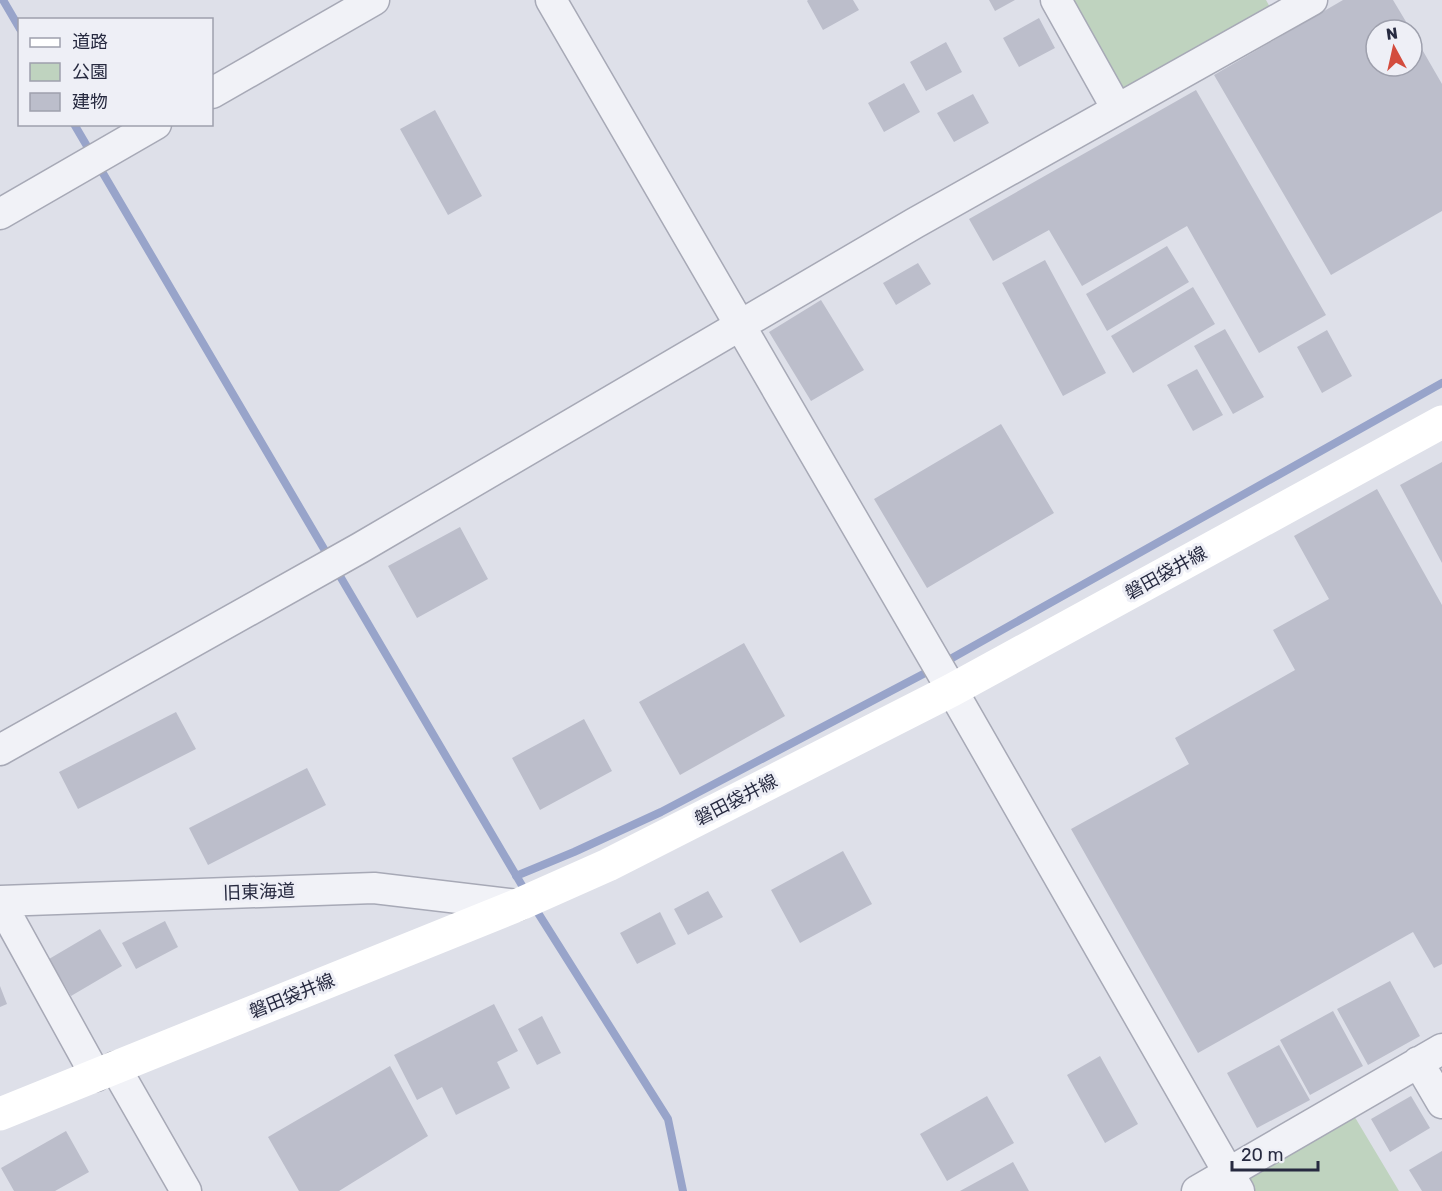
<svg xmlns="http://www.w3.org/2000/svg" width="1442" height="1191" viewBox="0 0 1442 1191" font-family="Rubik,'Noto Sans JP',sans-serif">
<rect width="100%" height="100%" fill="#dee0e9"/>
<!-- green -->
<path fill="#bfd3bf" d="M1070 0H1266L1272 11 1125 95Z
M1347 1104 1399 1191H1254L1240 1167Z"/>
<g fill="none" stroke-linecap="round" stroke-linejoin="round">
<!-- stream -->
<path stroke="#98a4ca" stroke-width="8" d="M3 0 20 29
M74 124 527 894
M945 662 1442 383
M516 876 574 852 661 812 929 671
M533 905 668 1119 683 1191"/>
</g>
<!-- building -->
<path fill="#bcbecb" d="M808 0H853L859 10 823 30 807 1Z
M989 0H1015L995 11Z
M1343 0H1393L1411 30H1376V66H1412V32L1442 84V211L1331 275 1214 75Z
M1039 18 1055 48 1019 67 1003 38Z
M946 42 962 72 926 91 910 62Z
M904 83 920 112 884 132 868 103Z
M1196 90 1326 315 1259 353 1187 226 1082 286 1049 230 993 261 969 219Z
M973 94 989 123 954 142 937 113Z
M435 110 482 196 448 215 400 129Z
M1167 246 1189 282 1107 331 1086 294Z
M1045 260 1106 373 1063 396 1002 283Z
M918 263 931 284 896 305 883 283Z
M1193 287 1215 324 1133 373 1111 336Z
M821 300 864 370 811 401 769 332Z
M1225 329 1264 397 1233 414 1194 346Z
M1327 330 1352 376 1322 393 1297 347Z
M1197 369 1223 415 1193 431 1167 385Z
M1001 424 1054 513 927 588 874 499Z
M1442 462V563L1400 485Z
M1377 489 1442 605V964L1434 968 1413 932 1198 1053 1071 829 1189 764 1175 738 1295 670 1273 630 1329 599 1294 536Z
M460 527 488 579 417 618 388 566Z
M744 643 785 716 680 775 639 702Z
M176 712 196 749 78 809 59 772Z
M584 719 612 771 540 810 512 758Z
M307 768 326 805 208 865 189 828Z
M843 851 872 904 800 943 771 890Z
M708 891 723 917 688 935 674 909Z
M660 912 676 944 637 964 620 933Z
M165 921 178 947 136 969 122 943Z
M100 929 122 966 71 996 49 959Z
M1390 981 1420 1036 1368 1065 1337 1009Z
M0 986 7 1004 0 1007Z
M494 1004 518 1051 497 1062 510 1088 456 1115 442 1087 417 1100 394 1055Z
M1333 1011 1363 1066 1310 1095 1280 1040Z
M542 1016 561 1053 537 1065 518 1029Z
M1279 1045 1310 1100 1257 1128 1227 1073Z
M1100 1056 1138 1124 1105 1143 1067 1075Z
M390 1066 428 1136 339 1191H299L268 1137Z
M987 1096 1014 1143 947 1181 920 1134Z
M1411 1096 1430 1128 1390 1152 1371 1119Z
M66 1131 89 1172 55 1191H14L1 1168Z
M1442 1151V1191H1422L1409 1170Z
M1013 1162 1029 1191H960Z"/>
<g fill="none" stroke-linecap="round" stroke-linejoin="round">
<defs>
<path id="minor" d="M551 0 952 690 1239 1191
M1056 0 1117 109
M212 93 374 0
M0 214 156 124
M0 750 360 548 915 223 1312 0
M0 901 374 888 518 905
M0 902 96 1076
M1418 1062 1442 1103
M115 1067 186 1191
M1197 1191 1442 1049"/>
</defs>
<!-- minor casing -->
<use href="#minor" stroke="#a7a9b6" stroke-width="33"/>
<!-- minor -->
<use href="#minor" stroke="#f1f2f7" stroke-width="30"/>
<!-- secondary -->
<path stroke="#fff" stroke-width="33" d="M0 1114 518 905 608 865 952 690 1442 422"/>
</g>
<g text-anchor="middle" stroke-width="6" stroke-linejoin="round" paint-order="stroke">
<!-- street labels -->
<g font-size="18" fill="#272a40" stroke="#eeeff6">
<text transform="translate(1166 573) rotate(-29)" y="6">磐田袋井線</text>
<text transform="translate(736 800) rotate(-27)" y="6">磐田袋井線</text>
<text transform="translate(259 892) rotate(-2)" y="6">旧東海道</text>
<text transform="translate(292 996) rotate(-22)" y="6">磐田袋井線</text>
</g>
</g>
<!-- legend -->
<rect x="18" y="18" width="195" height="108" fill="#eeeff6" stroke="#9ea0ad" stroke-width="1.5"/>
<rect x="30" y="38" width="30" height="9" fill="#ffffff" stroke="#9ea0ad" stroke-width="1.5"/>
<text x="72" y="48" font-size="18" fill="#272a40">道路</text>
<rect x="30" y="63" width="30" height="18" fill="#bfd3bf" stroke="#9ea0ad" stroke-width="1.5"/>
<text x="72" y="78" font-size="18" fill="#272a40">公園</text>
<rect x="30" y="93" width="30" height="18" fill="#bcbecb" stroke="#9ea0ad" stroke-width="1.5"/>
<text x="72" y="108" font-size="18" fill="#272a40">建物</text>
<!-- north arrow -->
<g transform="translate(1394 48) rotate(352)"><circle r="28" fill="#eeeff6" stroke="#9ea0ad" stroke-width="1.5"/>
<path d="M0-4.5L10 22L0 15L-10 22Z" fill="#d34c3e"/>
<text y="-9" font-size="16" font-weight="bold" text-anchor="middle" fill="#272a40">N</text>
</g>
<!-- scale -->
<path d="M1232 1161v9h86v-9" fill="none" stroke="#272a40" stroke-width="3"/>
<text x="1241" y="1161" font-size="18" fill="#272a40" stroke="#eeeff6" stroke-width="4.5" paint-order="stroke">20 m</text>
</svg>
